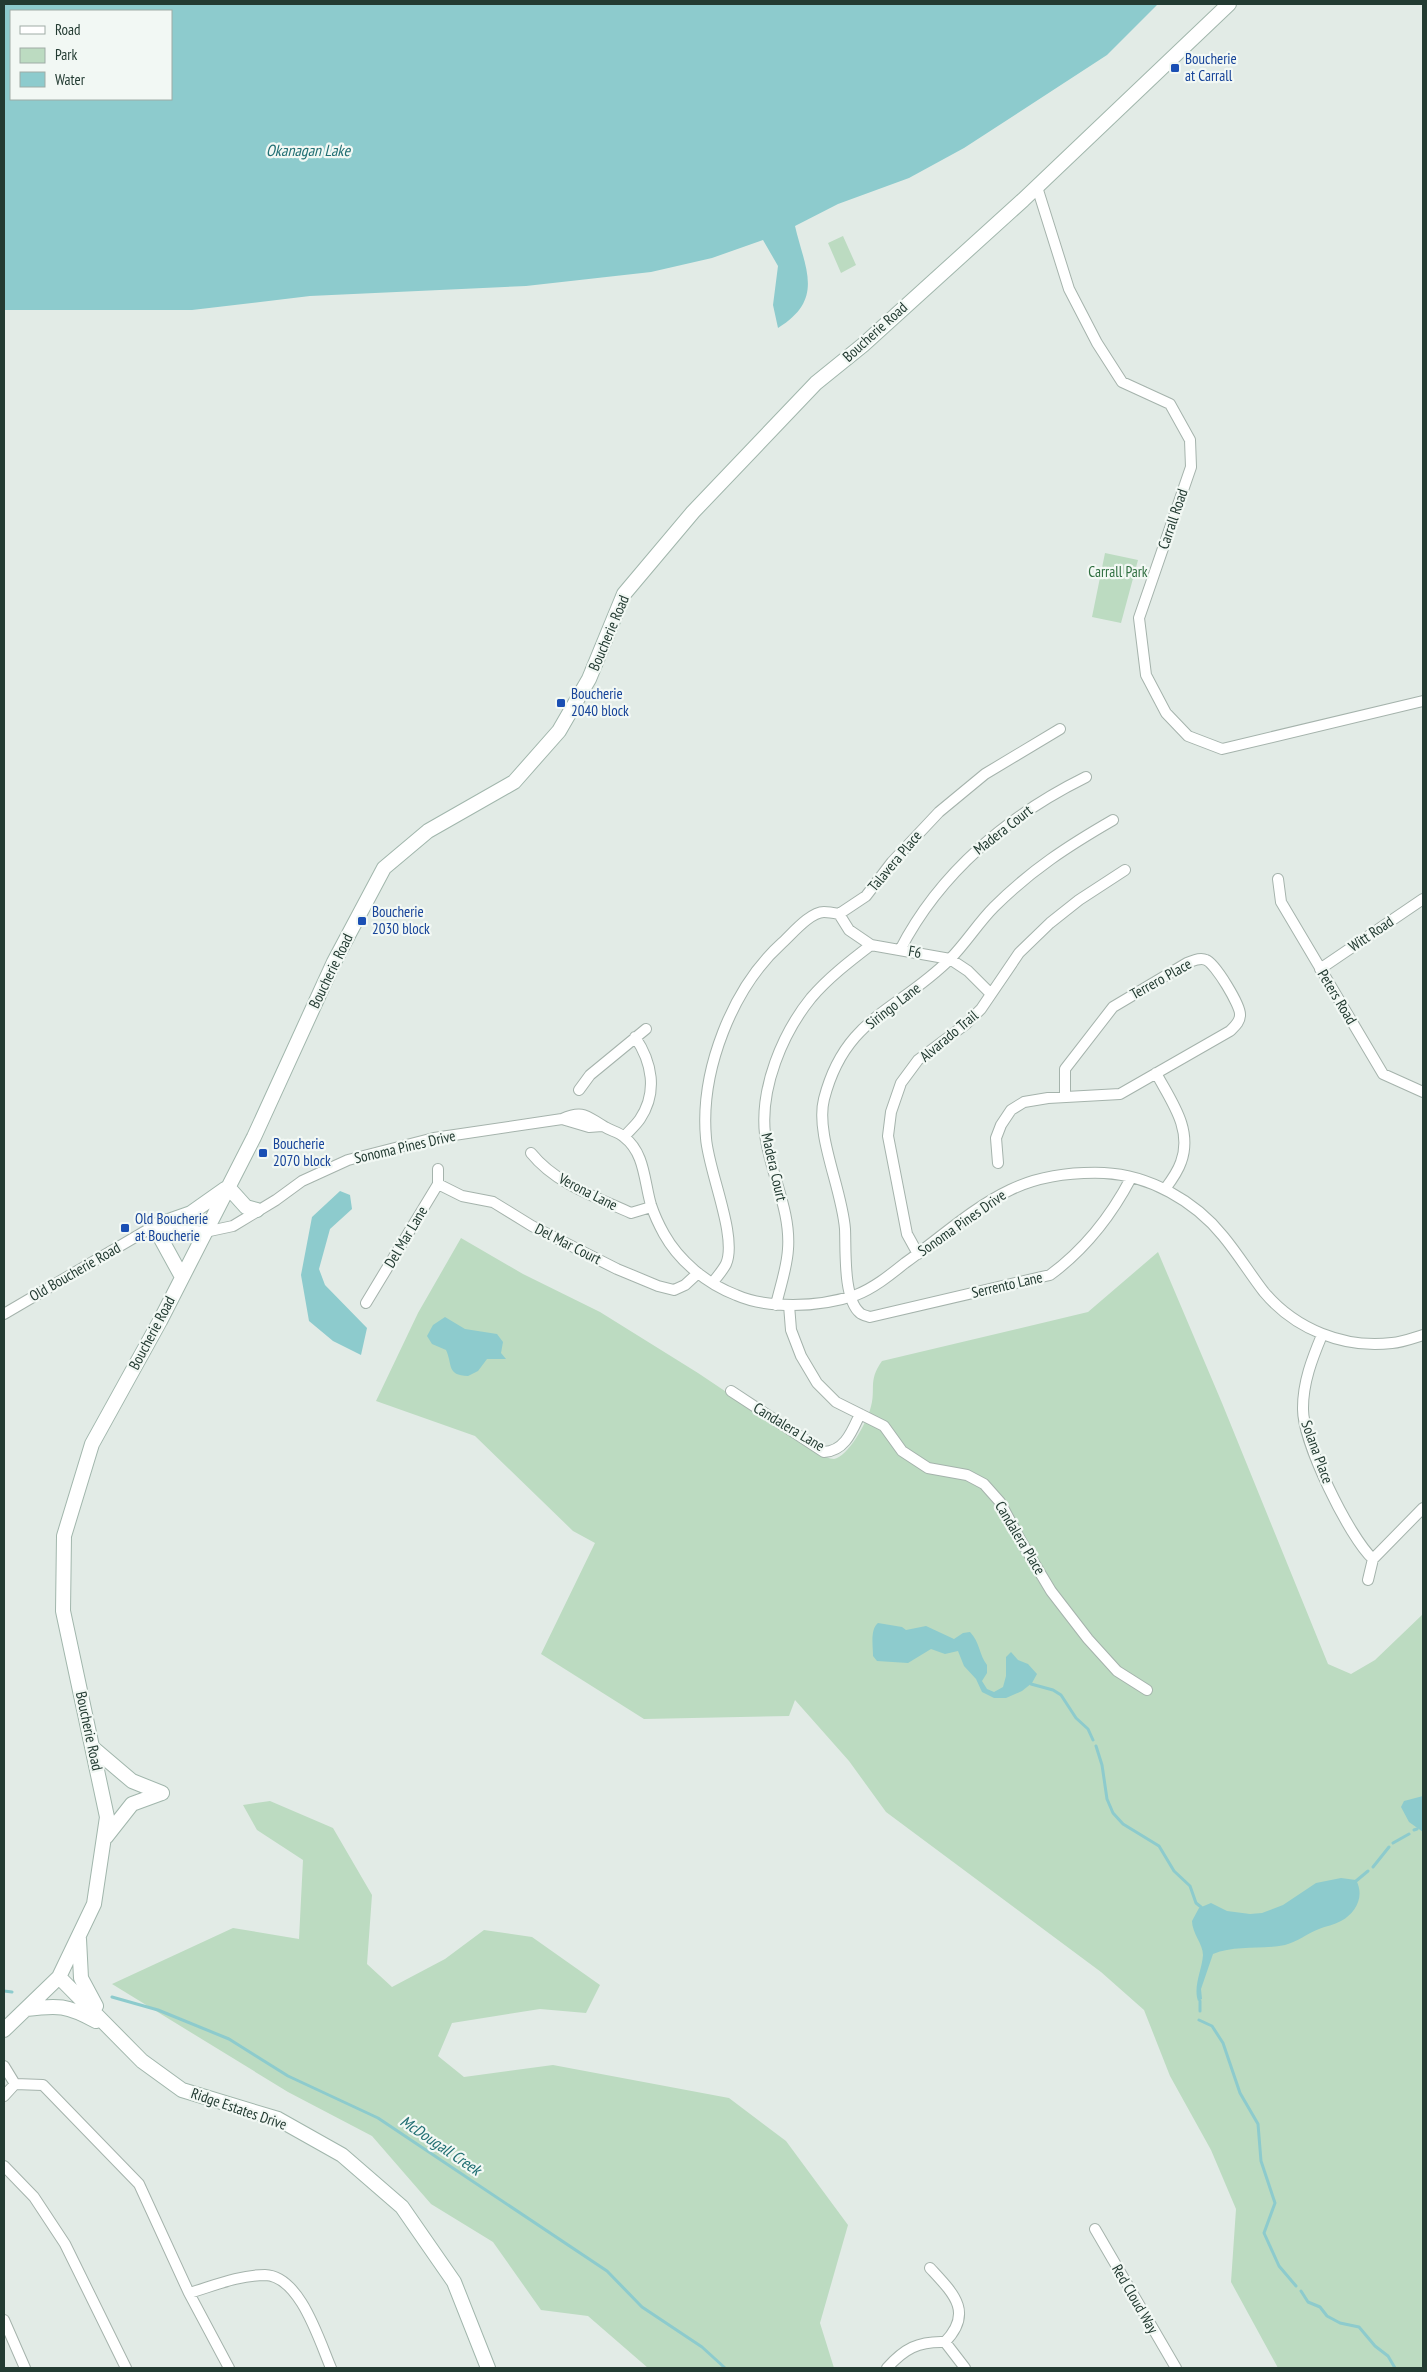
<svg xmlns="http://www.w3.org/2000/svg" width="1427" height="2372" viewBox="0 0 1427 2372" font-family="'PT Sans Narrow',sans-serif">
<rect width="100%" height="100%" fill="#e2ebe6"/>
<!-- green -->
<path fill="#bcdbc1" d="M843 236 856 265 841 273 828 243Z
M1105 553 1138 560 1121 623 1092 617Z
M461 1238 523 1274 600 1312 698 1373 819 1454C824 1456 829 1459 834 1459 848 1457 866 1423 870 1410 877 1389 867 1382 882 1361L1088 1312 1158 1252 1222 1403 1328 1664 1351 1674 1375 1660 1423 1614V2368H1278L1231 2282 1236 2209 1211 2150 1170 2076 1144 2010 1101 1972 886 1812 849 1761 795 1700 789 1716 644 1719 541 1654 595 1543 573 1531 475 1436 376 1401 418 1313Z
M270 1801 333 1828 372 1895 367 1964 392 1987 445 1959 484 1930 532 1937 600 1985 586 2013 540 2009 452 2023 438 2056 464 2077 553 2065 729 2098 786 2141 848 2225 820 2323 834 2368H648L588 2316 541 2310 493 2242 431 2204 372 2136 288 2092 112 1984 233 1928 299 1939 303 1860 257 1830 243 1805Z"/>
<!-- water -->
<path fill="#8dcbcd" fill-rule="evenodd" d="M4 4H1158L1107 55 964 148 909 178 838 204 795 226C805 269 825 299 778 328L773 305 778 266 763 240 712 258 651 272 526 286 310 296 192 310H4ZM11 11H171V99H11Z
M340 1191 350 1195 352 1209 330 1229 319 1269 325 1285 367 1328 361 1355 333 1341 309 1321 301 1275 312 1217Z
M445 1317 465 1329 497 1334 503 1342 501 1353 506 1359H487L478 1371 468 1376C446 1375 453 1365 446 1350L432 1344 427 1336 433 1325Z
M878 1623 902 1627 906 1630 926 1626 954 1639 963 1633 970 1632C980 1642 979 1655 987 1665V1673L982 1681 987 1689 994 1692 1003 1687 1006 1676V1657L1011 1652 1018 1660 1028 1664 1037 1674 1032 1683 1022 1691 1006 1698H994L982 1692 976 1679 964 1666 958 1651 945 1654 931 1649 908 1663 877 1661 873 1656C873 1646 870 1629 878 1623Z
M1423 1796V1832L1409 1822 1401 1807 1404 1801Z
M1341 1878 1356 1880C1365 1896 1356 1913 1341 1921 1334 1925 1326 1926 1319 1929 1308 1933 1297 1942 1285 1945 1261 1950 1235 1945 1213 1954L1201 1989 1202 1999 1198 2001C1193 1986 1202 1970 1203 1955 1203 1944 1192 1933 1192 1921L1199 1908 1211 1903 1227 1911 1250 1914 1262 1913 1283 1905 1316 1883Z"/>
<g fill="none" stroke-linecap="round" stroke-linejoin="round">
<!-- stream -->
<path stroke="#8dcbcd" stroke-width="3" d="M1031 1684 1053 1690 1061 1695 1076 1718 1088 1729 1093 1740
M1096 1746 1102 1765 1107 1799 1113 1813 1123 1824 1159 1846 1174 1871 1190 1886 1196 1903 1201 1907
M1414 1830 1417 1829
M1393 1843 1409 1834
M1373 1867 1389 1847
M1356 1881 1368 1871
M4 1991 12 1992
M112 1997 158 2010 229 2039 288 2076 378 2118 607 2271 642 2307 702 2347 725 2368
M1200 2001V2011
M1199 2020 1212 2026 1223 2043 1240 2093 1258 2124 1261 2161 1275 2203 1264 2233 1279 2266 1296 2286
M1301 2291 1308 2302 1320 2307 1327 2316 1340 2323 1359 2327 1375 2346 1388 2356 1395 2368"/>
<defs>
<path id="street" d="M1037 187 1069 289 1097 343 1122 382 1170 404 1190 440 1191 467 1139 618 1146 675 1166 713 1188 736 1222 749 1423 701
M1113 820C1068 846 1031 870 994 907 978 923 966 943 950 959 898 1011 845 1017 824 1099 815 1134 842 1189 845 1229 846 1249 843 1299 860 1313 862 1315 867 1316 870 1317L1050 1275C1084 1250 1111 1216 1131 1178
M1278 879 1281 902 1383 1074 1423 1092
M839 914 849 930 871 945 950 959 968 971 991 994
M900 950C940 872 1009 815 1086 777
M1320 969 1423 899
M1156 1073C1171 1101 1193 1129 1181 1162 1178 1171 1171 1181 1165 1189
M579 1090 590 1075 646 1029
M562 1119 589 1127 602 1126
M624 1137C629 1131 636 1125 640 1119 658 1092 652 1062 635 1037
M531 1153C556 1184 596 1197 631 1213L651 1207
M998 1163 996 1138 1001 1125 1011 1110 1024 1102 1048 1098 1120 1094 1230 1031C1235 1026 1240 1022 1240 1015 1241 1006 1215 963 1206 960 1200 957 1193 961 1187 963L1113 1007 1065 1069V1097
M438 1184 462 1196 493 1202 532 1226 617 1269 658 1286 674 1290 685 1285 698 1273
M918 1254 907 1234 888 1136 891 1112 901 1083 918 1060 966 1024 981 1009 1019 953 1050 923 1079 900 1125 870
M713 1282C717 1277 723 1270 726 1264 738 1237 708 1170 706 1138 700 1071 732 988 782 943 792 934 810 912 824 912 829 912 834 913 839 914L866 896 892 862 939 812 985 774 1060 729
M366 1303 438 1184V1169
M776 1305C780 1287 787 1268 788 1249 791 1210 770 1173 765 1134 760 1088 782 1034 811 998 828 978 850 961 871 945
M789 1305 791 1330 801 1356 817 1383 836 1402 884 1426 902 1451 928 1468 967 1475 984 1484 1000 1502 1021 1541 1051 1591 1088 1639 1117 1671 1147 1690
M4 1314 154 1226 205 1232 233 1226 276 1200 302 1181 348 1160 434 1138 562 1119C584 1109 587 1117 605 1127 611 1131 619 1132 624 1137 645 1153 644 1181 651 1205 654 1214 659 1225 664 1234 679 1261 707 1284 736 1295 754 1303 773 1305 793 1305 815 1305 835 1302 856 1295 874 1288 890 1275 905 1263 939 1239 972 1208 1010 1190 1039 1176 1071 1172 1104 1173 1149 1175 1195 1201 1223 1236 1238 1254 1250 1274 1264 1292 1295 1329 1344 1349 1392 1343 1403 1342 1413 1338 1423 1335
M1322 1335C1312 1359 1303 1382 1303 1408 1302 1441 1349 1537 1373 1559L1423 1508
M731 1391 824 1452C845 1451 852 1431 860 1414
M1368 1580 1373 1559
M4 2066 15 2084
M4 2096 15 2084 43 2085 139 2184 189 2293C213 2286 239 2275 265 2275 300 2276 319 2340 331 2368
M4 2166 34 2197 65 2244 126 2368
M1095 2229 1176 2368
M930 2268C953 2293 974 2312 945 2342
M189 2293 229 2368
M4 2320 25 2368
M887 2368C904 2349 918 2341 945 2342L965 2368"/>
<path id="secondary" d="M228 1187 246 1207 257 1210
M182 1277 154 1226 191 1213 225 1189
M92 1747 132 1781 162 1793
M106 1837 132 1804 162 1793
M79 1939 81 1978 96 2006
M59 1977 142 2061 182 2090 278 2119 342 2155 402 2207 454 2282 488 2368
M26 2009C58 2005 67 2005 96 2021
M4 2030 59 1977 94 1904 107 1817 63 1611 64 1536 92 1444 160 1321 254 1137 334 962 384 868 428 831 514 782 559 731 589 679 624 594 693 512 816 383 863 345 1023 200 1229 4"/>
</defs>
<!-- street casing -->
<use href="#street" stroke="#a5b3ac" stroke-width="12"/>
<!-- secondary casing -->
<use href="#secondary" stroke="#a1b6ac" stroke-width="16"/>
<!-- street -->
<use href="#street" stroke="#fff" stroke-width="10"/>
<!-- secondary -->
<use href="#secondary" stroke="#fff" stroke-width="14"/>
</g>
<!-- markers -->
<g fill="#1a4fb4" stroke="#f2f8f4" stroke-width="2">
<rect x="1170" y="63" width="10" height="10" rx="2.5"/>
<rect x="556" y="698" width="10" height="10" rx="2.5"/>
<rect x="357" y="916" width="10" height="10" rx="2.5"/>
<rect x="258" y="1148" width="10" height="10" rx="2.5"/>
<rect x="120" y="1223" width="10" height="10" rx="2.5"/>
</g>
<g text-anchor="middle" stroke-width="4.5" stroke-linejoin="round" paint-order="stroke">
<!-- transit labels -->
<g font-size="15" fill="#164399" stroke="#f2f8f4" text-anchor="start">
<text x="1185" y="64">Boucherie<tspan x="1185" dy="17">at Carrall</tspan></text>
<text x="571" y="699">Boucherie<tspan x="571" dy="17">2040 block</tspan></text>
<text x="372" y="917">Boucherie<tspan x="372" dy="17">2030 block</tspan></text>
<text x="273" y="1149">Boucherie<tspan x="273" dy="17">2070 block</tspan></text>
<text x="135" y="1224">Old Boucherie<tspan x="135" dy="17">at Boucherie</tspan></text>
</g>
<!-- street labels -->
<g font-size="15" fill="#233b32" stroke="#f2f8f4">
<text transform="translate(875 332) rotate(-42)" y="5">Boucherie Road</text>
<text transform="translate(1173 519) rotate(-71)" y="5">Carrall Road</text>
<text transform="translate(609 633) rotate(-67)" y="5">Boucherie Road</text>
<text transform="translate(1003 830) rotate(-38)" y="5">Madera Court</text>
<text transform="translate(895 861) rotate(-50)" y="5">Talavera Place</text>
<text transform="translate(1371 934) rotate(-34)" y="5">Witt Road</text>
<text transform="translate(915 952) rotate(10)" y="5">F6</text>
<text transform="translate(331 971) rotate(-64)" y="5">Boucherie Road</text>
<text transform="translate(1161 979) rotate(-29)" y="5">Terrero Place</text>
<text transform="translate(1337 997) rotate(59)" y="5">Peters Road</text>
<text transform="translate(893 1006) rotate(-38)" y="5">Siringo Lane</text>
<text transform="translate(949 1036) rotate(-40)" y="5">Alvarado Trail</text>
<text transform="translate(405 1147) rotate(-13)" y="5">Sonoma Pines Drive</text>
<text transform="translate(774 1167) rotate(77)" y="5">Madera Court</text>
<text transform="translate(588 1192) rotate(27)" y="5">Verona Lane</text>
<text transform="translate(962 1223) rotate(-35)" y="5">Sonoma Pines Drive</text>
<text transform="translate(406 1237) rotate(-59)" y="5">Del Mar Lane</text>
<text transform="translate(568 1244) rotate(27)" y="5">Del Mar Court</text>
<text transform="translate(75 1272) rotate(-30)" y="5">Old Boucherie Road</text>
<text transform="translate(1007 1285) rotate(-13)" y="5">Serrento Lane</text>
<text transform="translate(152 1333) rotate(-62)" y="5">Boucherie Road</text>
<text transform="translate(789 1427) rotate(31)" y="5">Candalera Lane</text>
<text transform="translate(1317 1452) rotate(70)" y="5">Solana Place</text>
<text transform="translate(1020 1538) rotate(59)" y="5">Candalera Place</text>
<text transform="translate(89 1731) rotate(78)" y="5">Boucherie Road</text>
<text transform="translate(239 2109) rotate(19)" y="5">Ridge Estates Drive</text>
<text transform="translate(1135 2299) rotate(60)" y="5">Red Cloud Way</text>
</g>
<!-- park labels -->
<g font-size="15" fill="#306f41" stroke="#f2f8f4">
<text x="1118" y="577">Carrall Park</text>
</g>
<!-- water labels -->
<g font-size="16" font-style="italic" fill="#216f73" stroke="#f2f8f4">
<text x="308" y="156">Okanagan Lake</text>
<text transform="translate(441 2145) rotate(34)" y="6">McDougall Creek</text>
</g>
</g>
<!-- border -->
<rect width="1427" height="2372" fill="none" stroke="#233b32" stroke-width="10"/>
<!-- legend -->
<rect x="10" y="10" width="162" height="90" fill="#f2f8f4" stroke="#9faca6"/>
<rect x="20" y="26" width="25" height="8" fill="#ffffff" stroke="#9faca6"/>
<text x="55" y="35" font-size="15" fill="#233b32">Road</text>
<rect x="20" y="48" width="25" height="15" fill="#bcdbc1" stroke="#9faca6"/>
<text x="55" y="60" font-size="15" fill="#233b32">Park</text>
<rect x="20" y="72" width="25" height="15" fill="#8dcbcd" stroke="#9faca6"/>
<text x="55" y="85" font-size="15" fill="#233b32">Water</text>
</svg>
